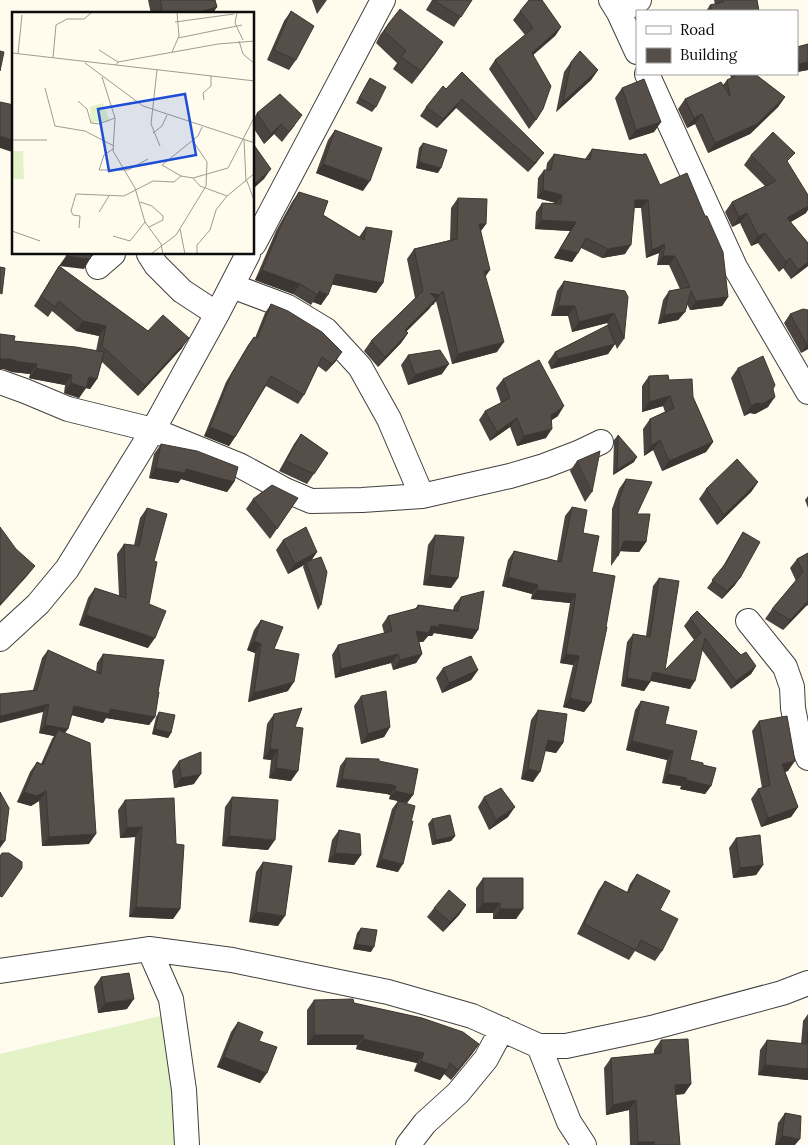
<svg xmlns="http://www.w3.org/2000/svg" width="808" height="1145" viewBox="0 0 808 1145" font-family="Lora,serif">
<rect width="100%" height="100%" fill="#fffbed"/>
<!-- pitch -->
<path fill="#e4f2c8" d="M173 1013 181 1145H0V1054Z"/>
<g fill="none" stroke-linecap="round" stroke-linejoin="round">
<defs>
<path id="street" d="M611 0 619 13 637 52
M619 13 639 0
M647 74 735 267 808 392
M254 244 383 0
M149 254 156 265 182 291 217 314
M98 267 113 254
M232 286 288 307 326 330 360 367 389 419 422 496
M0 382 25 391 68 409 153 430 239 465 285 490 311 501 362 500 422 496 510 476 544 466 578 453 601 442
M748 621 785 667 792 687 793 708 798 734 808 758
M0 639 38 604 67 569 153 430 217 314 248 254
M149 949 171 999 184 1090 187 1145
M0 971 149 949 232 960 388 992 472 1016 539 1046H566L651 1028 782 993 808 983
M539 1046 569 1122 584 1145
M408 1145 425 1123 458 1093 486 1059 502 1029"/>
</defs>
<!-- street casing -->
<use href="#street" stroke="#404040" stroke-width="26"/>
<!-- street -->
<use href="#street" stroke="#fff" stroke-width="24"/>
</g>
<!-- wall -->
<path fill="#4a433f" d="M148 0H215L217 7 212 14H151Z
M312 0H327L317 14Z
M432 0H472L454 27 426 10Z
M714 0H757L759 11H706L710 5 715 4Z
M291 11 296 60 289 70 267 60 284 21Z
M520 11 561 27 555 36 533 55 536 120 529 129 489 69 495 60 525 35 513 20Z
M389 23 443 42 412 84 393 69 397 63 376 43 380 35Z
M808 44V70L797 72V47Z
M571 62 598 70 591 80 556 112 564 72Z
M462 72 537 162 528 172 456 108 437 128 420 116 426 107 446 89Z
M730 74H755L785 97 778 107 750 134 708 153 695 124 687 128 678 109 685 99 723 85 727 80 731 78Z
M370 78 376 107 372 112 356 103Z
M622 88 661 122 654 132 629 140 615 98Z
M257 113 295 125 282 142 274 134 264 144 254 129V118Z
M335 130 363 191 316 173 328 140Z
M423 143 438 173 416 168 419 148Z
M592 149 643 155V154L660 185 728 297 722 306 690 310 687 304 685 312 678 320 658 324 663 300 669 291 680 289 669 265H657L659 253 646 258 641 208H634L625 254 602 258 581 248 572 262 554 258 570 231 535 229 536 212 542 203H556L537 198 538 178 544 170H546L547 163 554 154 585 159Z
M751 155 788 163 806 213 791 222 808 243V266L791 279 783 268 779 272 758 243 751 246 740 223 732 227 725 212 732 202 765 186 744 165Z
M299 192 323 215 359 237 366 227 383 283 376 293 332 284 321 305 313 302 311 305 293 294 255 280 276 231 292 202Z
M458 198 486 224 481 231 485 276 497 352 452 364 436 301 433 305H432L429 309 406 331 408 333 401 343 378 367 364 351 371 341 415 298 407 259 414 249 450 240 451 208Z
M59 266 148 331 182 348 138 396 102 362 97 379 90 389 86 388 79 398 64 393 65 385 33 379 29 378 30 374 12 372 4 369H0V334L14 341 96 351 99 336 76 331 52 311 48 317 34 306Z
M564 281 625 291 624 339 617 349 612 336 615 344 608 354 551 369 548 362 555 352 608 325 607 323 572 332 568 316H551L557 291Z
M271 304 336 361 326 372 318 366 304 395 298 404 266 386 235 437 229 446 204 436 226 382 248 345 254 337 255 338 265 313Z
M808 310V349L801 353 784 323 790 314Z
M408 355 442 374 408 385 401 365Z
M738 368 773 389 768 407 755 414 750 413 744 416 731 378Z
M649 376 669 380 693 397 713 442 706 452 662 471 653 450 644 456 643 429 650 419 665 412 663 406 642 412V386Z
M503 379 558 416 552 420 546 438 517 446 510 427 490 441 479 420 485 411 501 403 496 388Z
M301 434 328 453 307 484 279 471 294 444Z
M618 435 634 462 613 475 614 440Z
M161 444 234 482 227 492 181 479 178 483 149 478 154 454Z
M577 461 592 492 585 502 570 471Z
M626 479 646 542 639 552 620 551 618 556 611 566 612 509 619 489Z
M758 482 751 492 717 525 699 499 706 489Z
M808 496V508L805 500Z
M298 498 270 539 246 509 253 499Z
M572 507 583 533 592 572 591 703 584 712 563 707 573 665 560 663 570 603 531 599 532 594 502 586 508 560 514 551 557 561 565 516Z
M147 508 154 561 149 604 148 648 79 625 88 598 95 588 119 596 117 554 124 544 134 545 140 518Z
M743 532 735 585 722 599 707 588 722 568 738 540Z
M435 535 458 578 451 588 423 585 428 545Z
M283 540 317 552 311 561 321 605 318 610 303 567 304 565 288 574 276 550Z
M808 553V606L807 605 783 630 765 619 772 609 796 581 790 568 797 559Z
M659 578 665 670 694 640 684 626 690 618 756 666 751 674 731 689 702 650 690 689 651 681 644 691 621 686 627 642 633 634 646 636 653 586Z
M461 597 478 630 472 639 434 633 432 636H428L423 642H419L422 654 416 663 393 670 391 663 335 678 332 655 338 645 384 633 382 625 388 616 415 609 418 605 453 610 454 606Z
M261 620 274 649 288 691 248 702 255 653 247 650 254 630Z
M48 650 96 672 97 663 103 654 158 692 155 717 149 725 106 718 103 723 71 715 65 733 89 844 42 846 39 801 31 806 17 802 30 772 37 762 41 764 52 739 54 736 39 733 43 712 33 690 42 658Z
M443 668 478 670 471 680 442 693 436 678Z
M361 696 390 727 384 737 361 744 354 706Z
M641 701 665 724 690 760 703 765 711 786 705 794 680 789 681 786 662 783 667 760 626 750 635 710Z
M538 710 563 743 556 753 545 751 533 782 521 779 531 720Z
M159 712 171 733 168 738 152 734 156 717Z
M274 714 291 781 269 778 271 760 263 759 267 724Z
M759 721 788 771 785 772 798 807 791 817 761 827 751 799 758 789 762 788 752 731Z
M346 758 379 761 413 795 407 803 389 799 390 795 387 794 336 787 340 766Z
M179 761 194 784 174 788 172 771Z
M232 797 268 850 222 846 225 807Z
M484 797 508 817 489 830 478 807Z
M125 800 176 844 180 909 173 919 129 917 135 837 120 838 118 810Z
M398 801V872L376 867 392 809Z
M432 819 455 836 451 841 432 845 428 824Z
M339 830 361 855 354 865 328 862 332 840Z
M736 838 763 865 756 875 733 878 729 848Z
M263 862 278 926 249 922 256 872Z
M637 874 660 910 662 951 655 961 635 951 629 960 577 934 598 891 605 881 627 892 630 884Z
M483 878 523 909 516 919H493V913H476V888Z
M466 905 459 915 443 932 427 917 434 908Z
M361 928 371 952 353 949 357 933Z
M101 977 127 1009 98 1013 94 987Z
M314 1000 354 1003 479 1044 472 1054 451 1080 444 1074 440 1080 414 1071 417 1063 356 1049 357 1045H307V1010Z
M808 1014V1080L758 1075 760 1050 767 1040 801 1044 803 1021Z
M238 1022 259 1041 260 1083 217 1067 231 1032Z
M661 1040 691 1084 684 1094 675 1095 680 1145H630L629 1110 606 1115 604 1068 611 1058 654 1054V1050Z
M785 1113 795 1145H775L778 1123Z"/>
<!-- shaded-wall -->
<path fill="#3c3733" d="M217 7 212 14H193Z
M561 27 555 36 525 62 532 53Z
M443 42 435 54 412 84 421 71Z
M808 62V70L797 72V66L799 64Z
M598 70 591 80 556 112 563 102Z
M785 97 778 107 750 134 708 153 715 143Z
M462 99 456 108 437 128 443 119Z
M702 114 695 124 687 128 694 118Z
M661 122 654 132 629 140 636 130Z
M281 124 274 134 264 144 271 134Z
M0 136 14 140V150L12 152 0 148Z
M544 153 537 162 528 172 534 163Z
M419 162 441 168 438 173 416 168Z
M323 164 370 181 363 191 316 173Z
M271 169 264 179 254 188V184Z
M543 190 562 195 556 203 537 198Z
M635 200H648L641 208H629Z
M808 206V210L806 213 780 228 787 218Z
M747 213 740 223 732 227 739 217Z
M541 220 576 222 570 231 535 229Z
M479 224H486L479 233Z
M765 233 758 243 751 246 758 236Z
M665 244 659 253 646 258 652 250Z
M631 245 625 254 602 258 608 249Z
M560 249 578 253 572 262 554 258Z
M66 256 90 259 84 269 59 266Z
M663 256H675L669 265H657Z
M790 258 783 268 779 272 786 262Z
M808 262V266L791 279 798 270Z
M262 270 300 284 293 294 255 280Z
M490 270 483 280 484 271Z
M336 274 383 283 376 293 329 284Z
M319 291 328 295 321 305 313 302Z
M443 291 436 301 433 305H432L429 309 398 340 430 293Z
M728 297 722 306 690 310 696 301Z
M558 306H575L568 316H551Z
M685 312 678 320 658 324 664 315Z
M614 313 607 323 572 332 579 322Z
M83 321 106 326 99 336 76 331Z
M408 333 401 343 378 367 385 357Z
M189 338 182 348 138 396 145 386Z
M504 342 497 352 452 364 458 354Z
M615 344 608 354 551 369 558 359Z
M807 345H808V349L801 353Z
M342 352 336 361 326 372 332 364Z
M0 359H11L37 364 30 374 12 372 4 369H0Z
M449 364 442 374 408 385 415 375Z
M36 368 72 375 65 385 33 379 29 378Z
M89 377 97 379 90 389 86 388 79 398 64 393 71 383Z
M670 396 663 406 642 412 649 402Z
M775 397 768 407 755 414 750 413 744 416 751 406 757 403Z
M564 406 558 416 545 424 551 415Z
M517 418 510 427 490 441 497 432Z
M210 427 235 437 229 446 204 436Z
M552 429 546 438 517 446 524 436Z
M660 440 653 450 644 456 651 446Z
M713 442 706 452 662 471 669 461Z
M637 457 634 462 613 475 617 470Z
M156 468 186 469 234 482 227 492 181 479 178 483 149 478Z
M758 482 751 492 717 525 724 515Z
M624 541 646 542 639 552 617 551Z
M317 552 310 562H306L304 565 288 574 295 564Z
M35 566 28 575 0 606V604Z
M430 575 458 578 451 588 423 585Z
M508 577 538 585 532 594 502 586Z
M740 578 735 585 722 599 727 591Z
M537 590 576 594 570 603 531 599Z
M808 601 807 605 783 630 790 620Z
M86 615 155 638 148 648 79 625Z
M439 624 478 630 472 639 434 633 432 636H428L423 642 410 641 416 631 431 626Z
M254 641 261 644 255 653 247 650Z
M398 654 391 663 335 678 341 669Z
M422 654 416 663 393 670 400 660Z
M566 654 579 656 573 665 560 663Z
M756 666 751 674 731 689 736 681Z
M478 670 471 680 442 693 449 683Z
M653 672 695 681 690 689 647 680Z
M627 678 650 682 644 691 621 686Z
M294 682 288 691 248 702 254 693Z
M570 698 591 703 584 712 563 707Z
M49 704 43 712 0 723V716Z
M74 706 110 709 155 717 149 725 106 718 103 723 68 714Z
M45 725 68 729 62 737 58 730 54 736 39 733Z
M390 727 384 737 361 744 368 734Z
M155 729 171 733 168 738 152 734Z
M548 740 563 743 556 753 541 750Z
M632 741 673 751 667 760 626 750Z
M270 749 278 750 271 760 263 759Z
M795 761 788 771 775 774 782 764Z
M276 768 298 771 291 781 269 778Z
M528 769 540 772 533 782 521 779Z
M201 774 194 784 174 788 181 778Z
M668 774 687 778 681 786 662 783Z
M342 779 393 785 387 794 336 787Z
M686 780 711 786 705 794 680 789Z
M393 786H396L390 795 387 794Z
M46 791 39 801 31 806 17 802 24 792Z
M395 791 413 795 407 803 389 799Z
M515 807 508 817 489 830 496 820Z
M798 807 791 817 761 827 768 818Z
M142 827 135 837 120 838 127 828Z
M96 834 89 844 42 846 49 837Z
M229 836 275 840 268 850 222 846Z
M455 836 451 841 432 845 436 840Z
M0 841H5L0 848Z
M335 853 361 855 354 865 328 862Z
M381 859 403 864 398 872 376 867Z
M763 865 756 875 733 878 740 868Z
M483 903H500L493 913H476Z
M466 905 459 915 443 932 450 922Z
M136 907 180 909 173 919 129 917Z
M500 909H523L516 919H493Z
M256 912 285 916 278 926 249 922Z
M356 944 374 947 371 952 353 949Z
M134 999 127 1009 98 1013 105 1003Z
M314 1035H364L357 1045H307Z
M363 1039 424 1053 417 1063 356 1049Z
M479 1044 472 1054 451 1080 458 1070Z
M224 1057 267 1073 260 1083 217 1067Z
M421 1061 447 1070 440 1080 414 1071Z
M765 1065 808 1069V1080L758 1075Z
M691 1084 684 1094 668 1095 675 1085Z
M636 1100 629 1110 606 1115 613 1105Z
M782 1136 800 1139 795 1145H776Z
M638 1142H655L653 1145H636Z"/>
<!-- building -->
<path fill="#564e49" stroke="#3c3733" d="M160 0H215L217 7 193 14H163Z
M433 0H472L461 17Z
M529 0H542L561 27 532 53 551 86 543 109 536 120 495 60 533 28 520 11Z
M723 0H757L759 11H712L710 5 723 2Z
M400 9 443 42 421 71 401 57 406 51 384 31 389 23Z
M291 11 314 26 296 60 274 50Z
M808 44V62L799 64 797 47Z
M0 51 4 52 0 71Z
M580 51 598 70 563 102 571 62Z
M462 72 544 153 534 163 462 99 443 119 426 107 443 86 446 89Z
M739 74H755L785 97 757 124 715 143 702 114 694 118 685 99 721 82 730 96 727 80Z
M370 78 386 87 376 107 359 98Z
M644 79 661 122 636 130 622 88Z
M280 94 302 115 289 132 281 124 271 134 257 113Z
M0 102 14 105V140L0 136Z
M335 130 382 148 370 181 323 164Z
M773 132 795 153 787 161 808 195V206L787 218 808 243V262L798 270 790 258 786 262 765 233 758 236 747 213 739 217 732 202 776 181 751 155Z
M423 143 447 150 441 168 419 162Z
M254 145 271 169 254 184Z
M592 149 644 155 643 154H646L660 185 687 173 705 216H707L723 252 728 297 696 301 691 291 685 312 664 315 669 291 690 287 675 256H663L665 244 652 250 648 200H635L631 245 608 249 586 238 578 253 560 249 576 222 541 220 542 203 561 204 562 195 543 190 544 170H551L554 154 590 160Z
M299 192 328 201 323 215 364 240 366 227 392 231 383 283 336 274 328 295 319 291 318 295 300 284 262 270 283 221Z
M458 198 487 199 486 224H479L490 270 484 271 504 342 458 354 443 291 439 295 430 293 436 299 405 330 408 333 385 357 371 341 423 291 414 249 457 239Z
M67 254H92L90 259 66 256Z
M59 266 148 331 163 315 189 338 145 386 102 346 106 326 83 321 59 301 55 307 41 296Z
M0 267 5 268 2 294 0 293Z
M564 281 625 291 628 297 624 339 614 313 579 322 575 306H558Z
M271 304 288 311 322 332 342 352 332 364 322 357 304 395 271 376 235 437 210 427 232 373 254 337 257 339Z
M803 309 808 310V345H807L790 314Z
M608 325 615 344 558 359 555 352Z
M0 334 15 336 14 341 76 347 104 352 97 379 89 377 86 388 71 383 72 375 40 369 36 368 37 364 19 362 11 359H0Z
M440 350 449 364 415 375 408 355Z
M763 356 775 385 773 389 775 397 762 404 757 403 751 406 738 368Z
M539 360 564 406 551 415 552 429 524 436 517 418 497 432 485 411 510 398 503 379Z
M668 375 669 380 692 379 693 397 713 442 669 461 660 440 651 446 650 419 674 408 670 396 649 402V376Z
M301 434 328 453 314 474 286 461Z
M618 435 637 457 617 470 618 438Z
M161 444 197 451 238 467 234 482 186 469 185 473 156 468Z
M600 451 592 492 577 461Z
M737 459 758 482 724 515 706 489Z
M626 479 652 482 637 514H650L646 542 624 541 618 556 619 500Z
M272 485 298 498 277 529 253 499Z
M572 507 587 510 583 533 599 536 592 572 615 576 606 627H607L591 703 570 698 579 656 566 654 576 594 537 590 538 585 508 577 514 551 561 562Z
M147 508 167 514 154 561 157 562 149 604 166 611 155 638 86 615 95 588 126 598 124 544 139 546Z
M0 527 16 549 35 566 0 604Z
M306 527 317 552 295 564 283 540Z
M743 532 760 542 740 578 727 591 712 580 726 563Z
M435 535 464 537 458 578 430 575Z
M808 553V601L790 620 772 609 803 572 797 559Z
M321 557 327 572 321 605 306 562Z
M659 578 679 581 665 670 701 633 690 618 697 611 741 655 746 652 756 666 736 681 705 638 695 681 653 672 650 682 627 678 633 634 650 637Z
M484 591 478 630 439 624V627L431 626 429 633 416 631 422 654 400 660 398 654 341 669 338 645 392 631 388 616 418 608V605L458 611 461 597Z
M261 620 283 627 274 649 299 654 294 682 254 693 261 644 254 641Z
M48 650 101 674 103 654 164 660 158 692H159L155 717 110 709 109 714 74 706 68 729 45 725 49 704 0 716V694L37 690Z
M471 656 478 670 449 683 443 668Z
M386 691 390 727 368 734 361 696Z
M641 701 669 707 665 724 697 731 690 760 703 763V765L716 768 711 786 686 780 687 778 668 774 673 751 632 741Z
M302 708 295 727 303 728 298 771 276 768 278 750 270 749 274 714Z
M538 710 567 714 563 743 548 740 540 772 528 769Z
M159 712 175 715 171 733 155 729Z
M787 716 795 761 782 764 798 807 768 818 758 789 770 785 759 721Z
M58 730 90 743 96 834 49 837 46 791 37 796 24 792 37 762 43 765Z
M201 752V774L181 778 179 761Z
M346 758 379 759V761L418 769 413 795 395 791 396 786H393V785L342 779Z
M501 788 515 807 496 820 484 797Z
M0 792 9 808 5 841H0Z
M232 797 278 800 275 840 229 836Z
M174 798 176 844 184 845 180 909 136 907 142 827 127 828 125 800Z
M398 801 415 806 411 822 413 821 403 864 381 859Z
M450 815 455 836 436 840 432 819Z
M339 830 360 834 361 855 335 853Z
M760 835 763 865 740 868 736 838Z
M2 853H9L22 862V868L2 897 0 896V856Z
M263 862 292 866 285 916 256 912Z
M637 874 670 891 660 910 678 919 662 951 641 940 636 950 584 924 605 881 628 893Z
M483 878H523V909H500V903H483Z
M449 890 466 905 450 922 434 908Z
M361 928 377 930 374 947 356 944Z
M129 973 134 999 105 1003 101 977Z
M353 999 354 1003 422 1018 463 1032 479 1044 458 1070 450 1063 447 1070 421 1061 424 1053 363 1039 364 1035H314V1000Z
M238 1022 263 1032 259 1041 277 1047 267 1073 224 1057Z
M808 1032V1069L765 1065 767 1040 807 1044Z
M688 1039 691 1084 675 1085 680 1145H653L655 1142H638L636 1100 613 1105 611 1058 661 1053V1040Z
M785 1113 801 1116 800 1139 782 1136Z"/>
<!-- overview -->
<g transform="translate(12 12)">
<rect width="242" height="242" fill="#fffbed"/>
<path d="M91 91 98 109 79 111 78 95ZM0 139H11L12 167H0Z" fill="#e4f2c8"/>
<path fill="none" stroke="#9e9c93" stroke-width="1" d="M225 1 223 11 231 28M163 10 222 2M166 26 230 13M227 29 231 42 243 52M87 38 106 50M160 40 167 24 165 1M0 41 243 69M6 42 10 3M41 46 44 13 55 7H72L79 1M73 51 131 94 243 131M104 53 106 50 206 32 243 29M145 58 139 112 148 134M90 65 103 106 101 139 123 176 133 210 149 232 151 242M33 76 43 114 73 119 102 134M192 88 191 81 199 74V64M66 89 75 97 79 111 87 112 103 106M141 121 150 114 155 103M0 128H35M232 128 234 170M101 137 92 143 87 158H116L136 147M169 164 150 153 186 124 190 115M181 166 188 174 215 184M235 169 243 191M128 190 140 194 151 204V208L137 215M87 200 97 184M67 216 68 204 61 203 59 199 64 182 112 184 141 169 162 170 169 164 181 166 216 156 243 104M168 217 173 242M0 219 28 229M101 224 118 229 133 210M139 242 164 223 194 174 195 150 181 129M185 242V233L198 218 204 198 215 184 243 161"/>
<path fill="#1d4ed8" fill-opacity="0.15" stroke="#1d4ed8" stroke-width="2.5" d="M173 82 184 143 97 159 86 97Z"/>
<rect width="242" height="242" fill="none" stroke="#0d0d0d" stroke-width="2.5"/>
</g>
<!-- legend -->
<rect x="636" y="10" width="162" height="65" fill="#ffffff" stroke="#9e9e9e"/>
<rect x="646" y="26" width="25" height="8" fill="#ffffff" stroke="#9e9e9e"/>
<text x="680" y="35" font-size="15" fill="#0d0d0d">Road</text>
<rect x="646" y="48" width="25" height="15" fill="#564e49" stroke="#9e9e9e"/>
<text x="680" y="60" font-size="15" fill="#0d0d0d">Building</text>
</svg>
